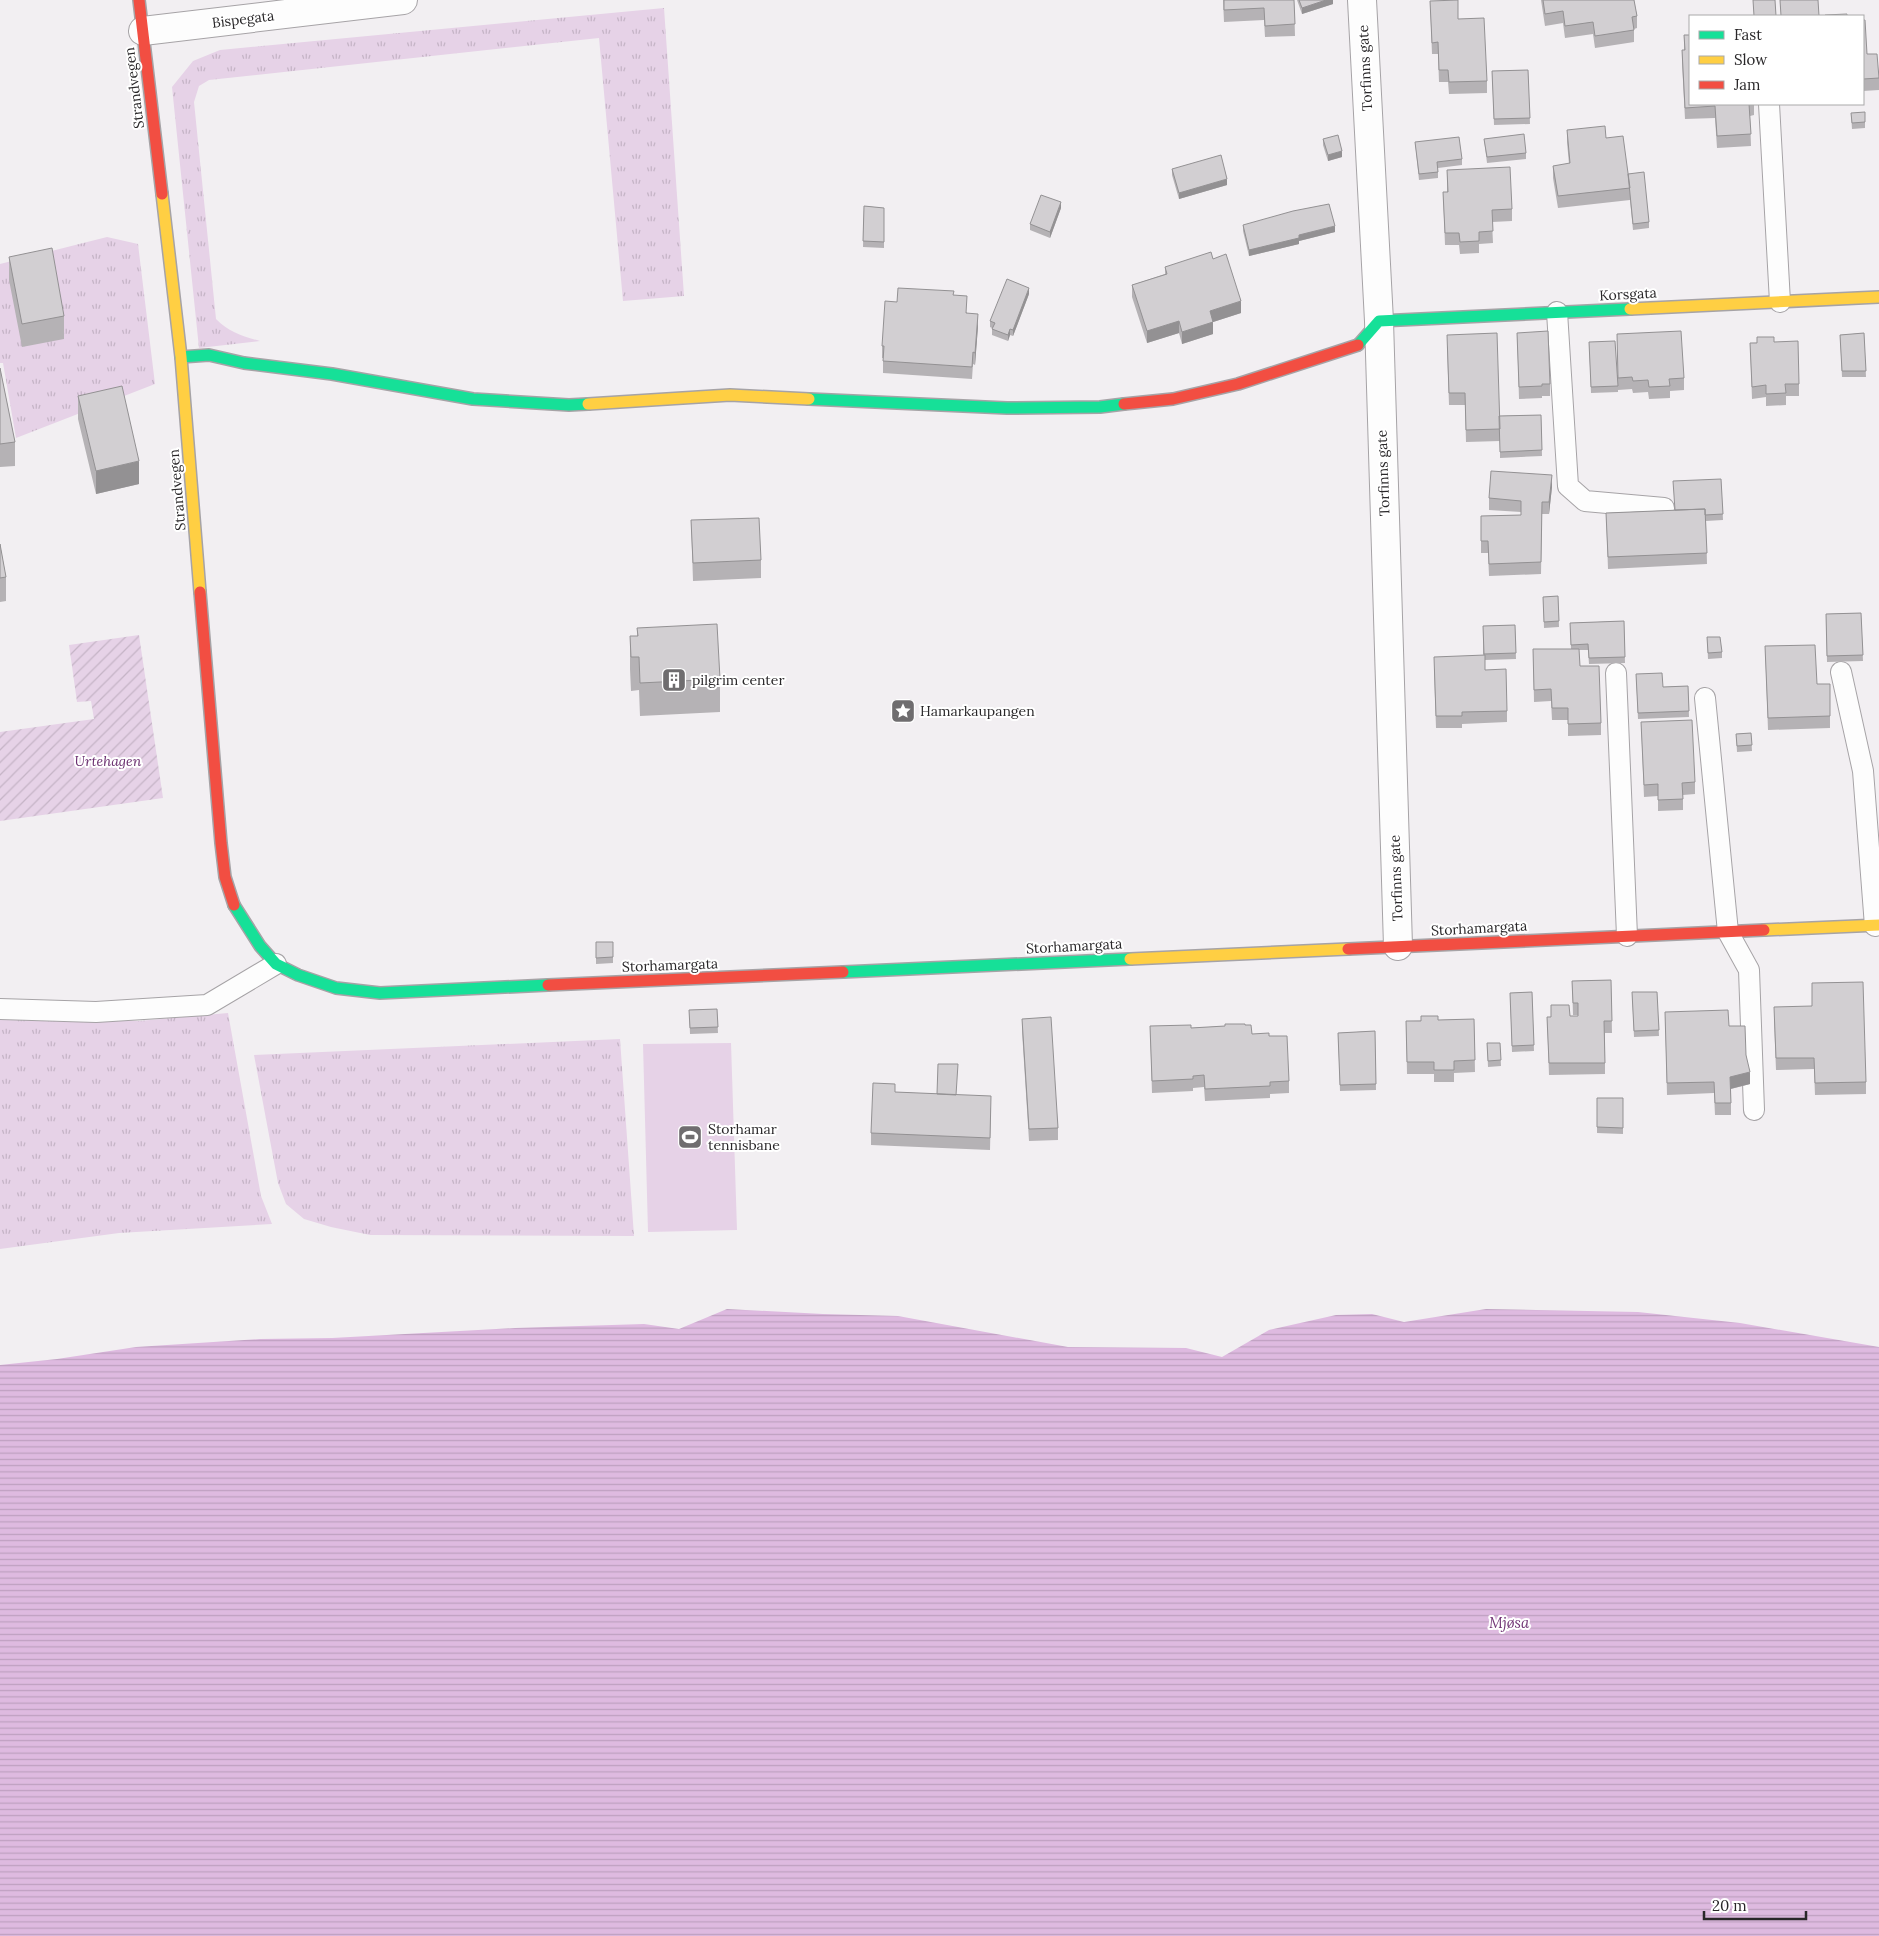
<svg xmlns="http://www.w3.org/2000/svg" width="1879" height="1936" viewBox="0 0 1879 1936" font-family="Lora,serif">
<defs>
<pattern id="grass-tufts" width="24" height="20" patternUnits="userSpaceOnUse" patternTransform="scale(1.25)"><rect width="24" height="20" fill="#e6d2e7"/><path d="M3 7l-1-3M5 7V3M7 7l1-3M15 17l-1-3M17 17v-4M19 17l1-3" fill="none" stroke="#c5b4c6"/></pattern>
<pattern id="garden-furrows" width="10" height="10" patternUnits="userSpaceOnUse" patternTransform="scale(1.25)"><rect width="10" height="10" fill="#e6d2e7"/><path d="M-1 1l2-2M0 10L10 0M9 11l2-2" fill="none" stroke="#c5b4c6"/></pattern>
<pattern id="water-rules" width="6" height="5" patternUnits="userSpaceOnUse" patternTransform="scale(1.25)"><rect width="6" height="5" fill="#debae0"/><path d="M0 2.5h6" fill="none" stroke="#bea0c0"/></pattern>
</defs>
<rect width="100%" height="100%" fill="#f2eff2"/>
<!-- grass -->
<path fill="url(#grass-tufts)" d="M664 8 684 296 623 301 599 38 209 80 199 86 194 102 216 319C229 332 242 336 260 341L199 348 172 87 193 61 220 50Z
M107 237 138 244 155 384 16 438 3 363H0V264Z
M228 1013 261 1196 272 1224 119 1233 0 1249V1020L139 1021Z
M620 1039 634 1236 370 1235 331 1227 304 1219 286 1204 278 1183 254 1055Z"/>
<!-- garden -->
<path fill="url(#garden-furrows)" d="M139 635 163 798 0 821V732L94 719 91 701 77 702 69 645Z"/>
<!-- pitch -->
<path fill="#e6d2e7" d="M731 1043 737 1230 648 1232 643 1044Z"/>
<!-- water -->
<path fill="url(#water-rules)" d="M727 1309 823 1314 898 1316 1068 1347 1186 1348 1222 1357 1269 1330 1336 1315 1372 1314 1404 1322 1486 1309 1638 1312 1740 1323 1879 1347V1936H0V1365L57 1359 136 1347 260 1339 332 1338 515 1328 644 1324 679 1329Z"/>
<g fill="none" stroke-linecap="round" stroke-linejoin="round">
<defs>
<path id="lane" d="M1769 104 1780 302
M1557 312 1568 486 1585 501 1664 508
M1841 672 1863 771 1875 926
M1616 673 1627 936
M1705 698 1728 932 1749 970 1754 1110
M0 1009 96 1012 207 1005 276 964"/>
<path id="street" d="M1362 0 1379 321 1398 946
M143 31 403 0"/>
<path id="fast" d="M1358 345 1379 321 1630 309
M181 357 209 355 244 363 332 374 473 399 569 405 588 404
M809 399 1007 408 1100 407 1124 404
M234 905 260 946 276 964 298 975 336 988 380 993 548 985
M843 972 1130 959"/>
<path id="slow" d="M162 194 181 357 200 592
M1630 309 1879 297
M588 404 730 395 809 399
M1764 930 1879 925
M1130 959 1348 949"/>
<path id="jam" d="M139 0 162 194
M1124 404 1173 399 1238 384 1358 345
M200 592 221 843 225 877 234 905
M1348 949 1764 930
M548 985 843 972"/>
</defs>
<!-- lane casing -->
<use href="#lane" stroke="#a6a3a6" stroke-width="22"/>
<!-- street casing -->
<use href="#street" stroke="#a6a3a6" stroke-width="30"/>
<!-- fast casing -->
<use href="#fast" stroke="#a6a3a6" stroke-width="14"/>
<!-- slow casing -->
<use href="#slow" stroke="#a6a3a6" stroke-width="14"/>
<!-- jam casing -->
<use href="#jam" stroke="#a6a3a6" stroke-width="14"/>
<!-- lane -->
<use href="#lane" stroke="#fdfdfd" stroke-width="20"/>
<!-- street -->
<use href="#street" stroke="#fdfdfd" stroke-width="28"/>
<!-- fast -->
<use href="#fast" stroke="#16e098" stroke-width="11"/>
<!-- slow -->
<use href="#slow" stroke="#ffcf43" stroke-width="11"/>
<!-- jam -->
<use href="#jam" stroke="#f24e42" stroke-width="11"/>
</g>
<!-- wall -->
<path fill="#b5b2b5" d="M1223 0H1294L1295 36 1265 37 1264 20 1224 22Z
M1297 0H1333V4L1302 14Z
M1541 0H1634L1637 16V28L1634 29V42L1595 48 1593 34 1565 38 1563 23 1545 26Z
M1430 1 1458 19 1487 81V93L1449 94 1448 82H1439L1438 54H1432Z
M1863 20 1867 54 1879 78V90L1863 91Z
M1684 35 1754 104V115L1750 116 1751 146 1717 148 1715 118 1685 119 1682 62V50H1684Z
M1528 70 1530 124 1494 125 1492 71Z
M1851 113 1865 122V128L1852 129Z
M1567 130 1606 138 1628 174 1649 222V228L1633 230 1630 200 1558 208 1553 178V166L1569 164 1567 142Z
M1323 139 1342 157 1328 161 1323 145Z
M1484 139 1526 153V159L1487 163Z
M1415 142 1462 159V165L1438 168V178L1419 180Z
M1172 169 1227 185 1179 199 1172 175Z
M1447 170 1512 209V221L1492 222 1493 243 1479 244V253L1460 254 1459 245H1445L1443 192H1447Z
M864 206 884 208V248L863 247Z
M1061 208 1050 238 1030 230V224Z
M1243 225 1335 232 1299 241V244L1249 256 1243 231Z
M9 257 64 316V339L22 347 9 280Z
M1213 259 1241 313 1213 322V334L1182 344 1179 333 1147 343 1132 297V285L1165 274V267Z
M1029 294 1013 336 1010 335 1008 341 992 335V328L990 327V321Z
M954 295 967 313 978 326 975 365 973 364 972 379 883 373V358H882V346L897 302Z
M1517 333 1550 384V396H1542V398L1519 399Z
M1864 333 1866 377H1842L1840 335Z
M1589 342 1617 375 1684 378V390L1670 391V398L1649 399 1648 392 1633 393 1632 389 1618 390V392L1591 393Z
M1774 342 1799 384V396H1786V405L1766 406V397L1752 399 1750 343Z
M1447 346 1499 416 1541 415 1542 456 1500 458V438V441L1466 442 1465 405H1449Z
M0 368 15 442V466L0 467Z
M78 396 139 484 96 494 78 419Z
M1721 479 1723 520 1706 521 1707 564 1608 569 1606 513 1675 510Z
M1552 487 1549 514H1542L1541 574 1489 576 1488 553H1481V516L1521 515V512L1489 510V498Z
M691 520 761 560V578L693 581Z
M0 544 6 577V601L0 602Z
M1558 596 1559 627 1544 628 1543 597Z
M1861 613 1863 661 1827 662 1826 614Z
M1624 621 1625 663 1589 664 1588 650H1579L1580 666 1601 723V735L1568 736V720H1552L1551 701 1534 702 1533 649H1571L1570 623Z
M1515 625 1516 659 1485 660V670L1507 711V722L1462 724V728H1436L1434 669 1483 655V626Z
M637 628 720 679V712L640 716 639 690 631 691 630 669V636H637Z
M1707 637 1722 652V658L1708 659Z
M1765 646 1817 684H1830V728L1768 730Z
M1636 674 1663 687 1688 686 1689 717 1638 719Z
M1641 722 1695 782V794L1683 795V810L1658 811V796L1644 797Z
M1751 733 1752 751 1737 752 1736 734Z
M596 942H613V963L596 964Z
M1611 980 1612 1033H1605V1074L1549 1075 1547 1017 1578 1016V1015H1573L1572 981Z
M1532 992 1534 1051 1512 1052 1510 993Z
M1632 992H1657L1659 1036 1634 1037Z
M717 1009 718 1033 690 1034 689 1010Z
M1665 1012 1729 1026 1746 1055 1750 1084 1731 1089V1115H1715L1714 1093 1667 1095Z
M1022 1019 1058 1128V1140L1029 1141 1022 1031Z
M1474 1019 1475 1072 1454 1073V1082H1434V1074H1407L1406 1021Z
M1774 1019 1866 1082V1094L1815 1095 1814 1069 1776 1070Z
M1245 1025 1252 1034 1269 1036 1289 1081V1093L1270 1094V1098L1205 1101 1204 1087 1193 1088V1091L1152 1093 1150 1026 1191 1028Z
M1375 1031 1376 1090 1340 1091 1338 1033Z
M1487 1043H1500L1501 1066 1488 1067Z
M895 1092 957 1095 991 1108 990 1150 871 1145V1133Z
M1597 1098H1623V1134L1597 1133Z"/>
<!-- shaded-wall -->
<path fill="#939193" d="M1326 0H1333V4L1302 14V8Z
M1342 151V157L1328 161V155Z
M1227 179V185L1179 199V193Z
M1061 202V208L1050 238V232Z
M1335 226V232L1299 241V244L1249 256V250L1299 235Z
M1029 288V294L1013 336V330Z
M1241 301V313L1210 323V311Z
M978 314V326L975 365V353Z
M1179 321V333L1147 343V331Z
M1213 322V334L1182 344V332Z
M1010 329V335L1008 341V335Z
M139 461V484L96 494V471Z
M1552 475V487L1549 514V502Z
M1750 1072V1084L1730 1089V1077Z"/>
<!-- building -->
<path fill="#d2cfd2" stroke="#939193" d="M1224 0H1294L1295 24 1265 26 1264 8 1224 10Z
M1299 0H1326L1302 8Z
M1458 0V19L1484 18 1487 81 1449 82 1448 70H1439L1438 42 1432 43 1430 1Z
M1543 0H1634L1637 16 1632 17 1634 30 1595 36 1593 22 1565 26 1563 11 1545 14Z
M1753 0H1775L1776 16H1754Z
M1780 0H1818L1819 16H1781Z
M1847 14V16H1825V15Z
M1863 20H1865L1867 54H1877L1879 78 1863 79Z
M1684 35H1690V104H1749L1751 134 1717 136 1715 106 1685 108 1682 50H1685Z
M1528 70 1530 118 1494 119 1492 71Z
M1865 112V122L1852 123 1851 113Z
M1605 126 1606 138 1623 136 1630 188 1558 196 1553 166 1570 163 1567 130Z
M1524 134 1526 153 1487 157 1484 139Z
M1338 135 1342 151 1328 155 1323 139Z
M1459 137 1462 159 1437 162 1438 172 1419 174 1415 142Z
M1221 155 1227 179 1179 193 1172 169Z
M1510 167 1512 209 1492 210 1493 231 1479 232V241L1460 242 1459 233H1445L1443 192H1448L1447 170Z
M1644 172 1649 222 1633 224 1628 174Z
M1041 195 1061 202 1050 232 1030 224Z
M1329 204 1335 226 1299 235V238L1249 250 1243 225 1293 211Z
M864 206 884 208V242L863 241Z
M52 248 64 316 22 324 9 257Z
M1211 252 1213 259 1226 254 1241 301 1210 311 1213 322 1182 332 1179 321 1147 331 1132 285 1167 274 1165 267Z
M1007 279 1029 288 1013 330 1010 329 1008 335 992 329 995 323 990 321Z
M898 288 954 291 953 295 967 296 966 313 978 314 975 353 973 352 972 367 883 361 884 346H882L885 301 897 302Z
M1548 331 1550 384H1542V386L1519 387 1517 333Z
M1681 331 1684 378 1669 379 1670 386 1649 387 1648 380 1633 381 1632 377 1618 378 1617 334Z
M1497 333 1500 429 1466 430 1465 393H1449L1447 335Z
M1864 333 1866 371H1842L1840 335Z
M1757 337H1774V342L1798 341 1799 384H1785L1786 393 1766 394V385L1752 387 1750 343H1757Z
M1615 341 1618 386 1591 387 1589 342Z
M0 368 15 442 0 444Z
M122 386 139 461 96 471 78 396Z
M1541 415 1542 450 1500 452 1499 416Z
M1491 471 1552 475 1549 502H1542L1541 562 1489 564 1488 541H1481V516L1521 515V501L1489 498Z
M1721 479 1723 514 1705 515V509L1675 510 1673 481Z
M1705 509 1707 553 1608 557 1606 513Z
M759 518 761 560 693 563 691 520Z
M0 544 6 577 0 578Z
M1558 596 1559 621 1544 622 1543 597Z
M1861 613 1863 655 1827 656 1826 614Z
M1624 621 1625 657 1589 658 1588 644 1571 645 1570 623Z
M717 624 720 679 640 683 639 657H631L630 636H638L637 628Z
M1515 625 1516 653 1484 654 1483 626Z
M1707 637H1720L1722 652 1708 653Z
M1815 645 1817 684H1830V716L1768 718 1765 646Z
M1533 649H1579L1580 666H1599L1601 723 1568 724V708H1552L1551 689 1534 690Z
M1485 655V670L1506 669 1507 711 1462 712V716H1436L1434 657Z
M1662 673 1663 687 1688 686 1689 711 1638 713 1636 674Z
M1692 720 1695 782 1682 783 1683 799 1658 800V784L1644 785 1641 722Z
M1751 733 1752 745 1737 746 1736 734Z
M596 942H613V957L596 958Z
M1611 980 1612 1021H1604L1605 1063H1549L1547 1017H1551V1005H1569L1570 1016H1578V1003H1573L1572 981Z
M1863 982 1866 1082 1815 1083 1814 1058H1776L1774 1007 1812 1006V983Z
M1532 992 1534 1045 1512 1046 1510 993Z
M1632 992H1657L1659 1030 1634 1031Z
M717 1009 718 1027 690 1028 689 1010Z
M1728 1010 1729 1026H1745L1746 1055 1750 1072 1730 1077 1731 1103H1715L1714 1082 1667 1083 1665 1012Z
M1421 1016H1438V1020L1474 1019 1475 1060 1454 1061V1070H1434V1062H1407L1406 1021H1421Z
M1051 1017 1058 1128 1029 1129 1022 1019Z
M1225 1024H1245V1025H1251L1252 1034 1269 1033V1036H1287L1289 1081 1270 1082V1086L1205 1089 1204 1075 1193 1076V1079L1152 1081 1150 1026 1191 1025V1028L1225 1026Z
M1375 1031 1376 1084 1340 1085 1338 1033Z
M1487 1043H1500L1501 1060 1488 1061Z
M938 1064H958L956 1095 937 1094Z
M873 1083 895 1084V1092L991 1096 990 1138 871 1133Z
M1597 1098H1623V1128L1597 1127Z"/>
<!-- icons -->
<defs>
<symbol id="building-square" viewBox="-11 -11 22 22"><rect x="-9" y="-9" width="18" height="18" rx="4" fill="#6f6d6f" stroke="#fff"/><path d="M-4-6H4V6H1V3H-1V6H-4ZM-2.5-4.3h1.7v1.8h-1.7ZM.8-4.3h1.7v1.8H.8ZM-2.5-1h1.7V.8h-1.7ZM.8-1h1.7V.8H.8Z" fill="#fff"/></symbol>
<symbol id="sight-square" viewBox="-11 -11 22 22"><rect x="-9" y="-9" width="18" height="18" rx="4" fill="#6f6d6f" stroke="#fff"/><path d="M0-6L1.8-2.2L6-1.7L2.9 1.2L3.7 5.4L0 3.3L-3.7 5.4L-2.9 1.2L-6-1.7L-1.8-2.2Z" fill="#fff"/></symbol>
<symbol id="stadium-square" viewBox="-11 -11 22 22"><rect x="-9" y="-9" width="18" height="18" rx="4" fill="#6f6d6f" stroke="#fff"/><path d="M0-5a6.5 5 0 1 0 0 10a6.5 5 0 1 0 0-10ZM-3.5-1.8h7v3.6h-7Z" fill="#fff"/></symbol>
</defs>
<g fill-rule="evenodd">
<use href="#building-square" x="660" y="666" width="28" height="28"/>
<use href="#sight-square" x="889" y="697" width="28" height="28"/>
<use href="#stadium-square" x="676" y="1123" width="28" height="28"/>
</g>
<g text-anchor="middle" stroke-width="4" stroke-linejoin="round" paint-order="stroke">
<!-- street labels -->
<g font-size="14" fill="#292729" stroke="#fff">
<text transform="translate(243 19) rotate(-7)" y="5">Bispegata</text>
<text transform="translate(1365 68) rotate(-93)" y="5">Torfinns gate</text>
<text transform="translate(134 88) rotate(-97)" y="5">Strandvegen</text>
<text transform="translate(1628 294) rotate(-3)" y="5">Korsgata</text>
<text transform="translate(1383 473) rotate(-92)" y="5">Torfinns gate</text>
<text transform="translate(177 490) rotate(-95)" y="5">Strandvegen</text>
<text transform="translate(1396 878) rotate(-92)" y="5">Torfinns gate</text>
<text transform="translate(1479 928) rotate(-3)" y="5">Storhamargata</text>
<text transform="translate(1074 946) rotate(-3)" y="5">Storhamargata</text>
<text transform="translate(670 965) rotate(-2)" y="5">Storhamargata</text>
</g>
<!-- poi labels -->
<g font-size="14" fill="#292729" stroke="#fff" text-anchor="start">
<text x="692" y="685">pilgrim center</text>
<text x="920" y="716">Hamarkaupangen</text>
<text x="708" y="1134">Storhamar<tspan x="708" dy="16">tennisbane</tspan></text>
</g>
<!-- park labels -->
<g font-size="14" font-style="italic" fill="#6a2e6f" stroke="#fff">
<text x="108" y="766">Urtehagen</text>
</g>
<!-- water labels -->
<g font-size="15" font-style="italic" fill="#713475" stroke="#fff">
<text x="1509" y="1628">Mjøsa</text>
</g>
</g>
<!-- legend -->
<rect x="1689" y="15" width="175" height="90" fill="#ffffff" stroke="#a9a9a9"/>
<rect x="1699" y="31" width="25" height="8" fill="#16e098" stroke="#a9a9a9"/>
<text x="1734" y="40" font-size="15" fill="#292729">Fast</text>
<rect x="1699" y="56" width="25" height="8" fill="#ffcf43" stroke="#a9a9a9"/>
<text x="1734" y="65" font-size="15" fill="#292729">Slow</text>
<rect x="1699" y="81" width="25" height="8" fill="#f24e42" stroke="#a9a9a9"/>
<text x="1734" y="90" font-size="15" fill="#292729">Jam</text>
<!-- scale -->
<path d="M1704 1911v8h102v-8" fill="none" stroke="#292729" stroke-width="2.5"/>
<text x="1712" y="1911" font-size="15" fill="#292729" stroke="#ffffff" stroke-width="4" paint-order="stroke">20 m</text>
</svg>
